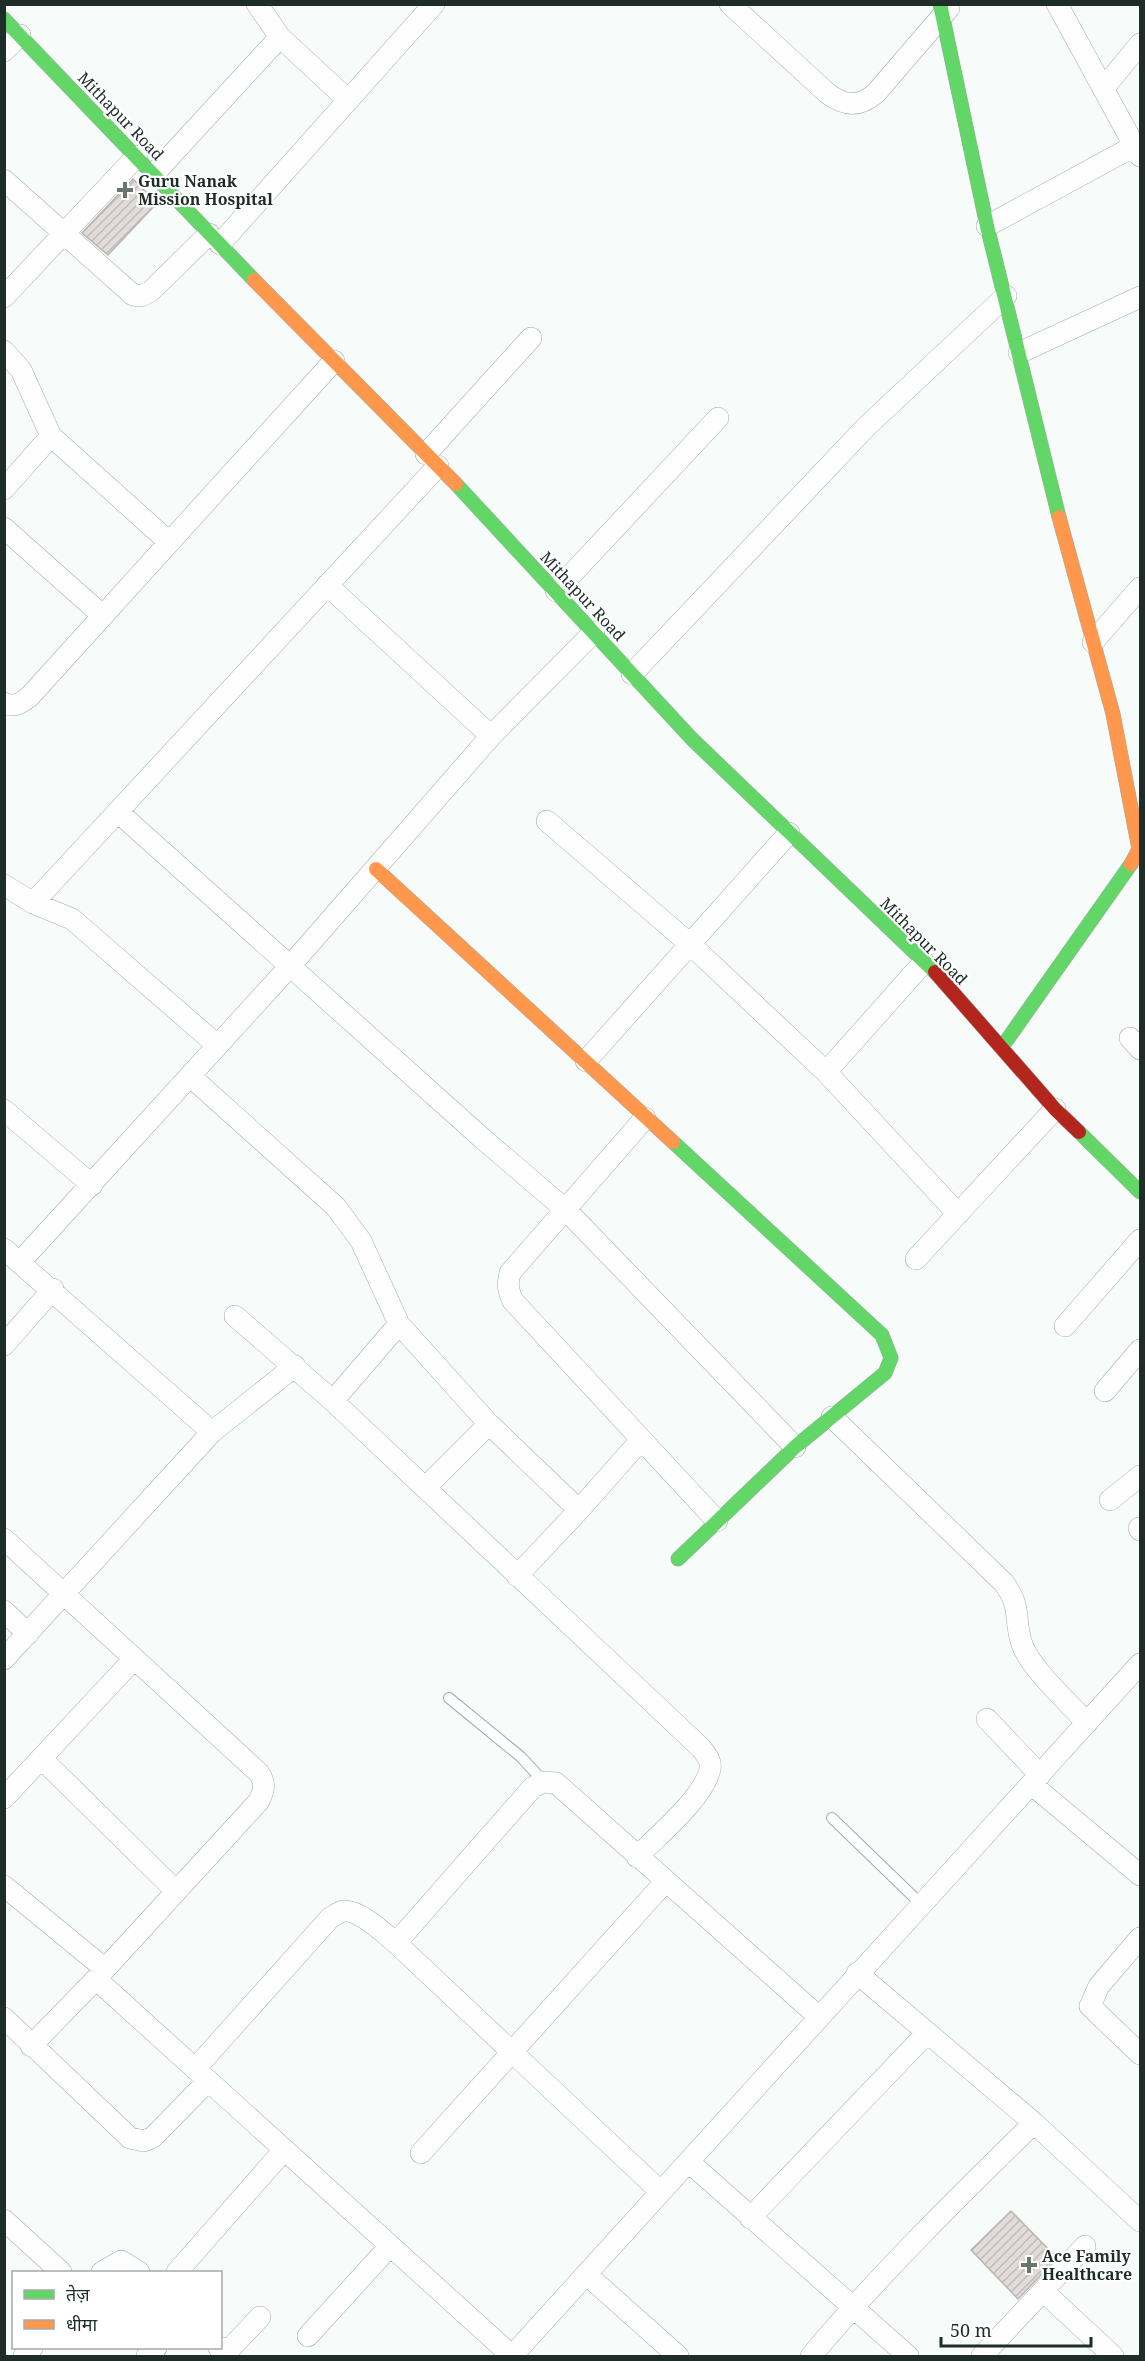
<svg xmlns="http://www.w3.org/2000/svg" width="1145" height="2361" viewBox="0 0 1145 2361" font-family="'Noto Serif','Noto Sans Devanagari',serif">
<defs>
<pattern id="building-hatch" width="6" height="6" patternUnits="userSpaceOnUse" patternTransform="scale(1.5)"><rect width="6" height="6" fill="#e1dbda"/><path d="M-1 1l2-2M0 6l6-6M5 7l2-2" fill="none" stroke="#c1bcbb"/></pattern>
</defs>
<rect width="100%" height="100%" fill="#f7fbf9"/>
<!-- building -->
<path fill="url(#building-hatch)" stroke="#bbb5b4" stroke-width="1.5" d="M133 179 157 203 108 255 82 233Z
M1011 2211 1057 2258 1018 2299 971 2250Z"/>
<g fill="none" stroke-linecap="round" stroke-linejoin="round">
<defs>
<path id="lane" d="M449 1698 521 1757 544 1782
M832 1818 921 1904"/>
<path id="street" d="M257 4 280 37
M730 4 827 93C844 106 859 108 876 93L949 8
M1057 4 1140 156
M4 51 20 35
M1103 89 1140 44
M154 174 280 37 348 100
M4 180 133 295 141 296 151 291 209 234
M987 226 1140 143
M220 244 434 4
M4 297 137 156
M4 351 21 370 51 436
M1019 353 1140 297
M426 454 531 338
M4 489 51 436 169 542
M4 528 102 615
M327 585 491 736
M556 591 718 418
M1093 642 1140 588
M632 674 866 427 1006 296
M4 703C15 708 21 703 30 696L334 361
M118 812 483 1139 566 1210 795 1447
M547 821 691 945 826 1072
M4 885 33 903 72 919 217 1045
M33 903 438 466
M924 962 826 1072 958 1214
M1130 1038 1140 1049
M586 1061 789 833
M190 1076 336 1207 361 1241 399 1324 489 1424 579 1510 517 1576
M4 1110 92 1185
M645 1118 510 1273C507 1284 508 1291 513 1301L717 1521
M4 1249 212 1432
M916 1259 1055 1109
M20 1262 291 965 491 736 594 632
M235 1316 333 1401 701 1748C706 1755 712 1761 710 1769 704 1798 657 1836 637 1857
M1065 1326 1140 1240
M4 1345 53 1289
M1105 1391 1140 1350
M333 1401 399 1324
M832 1417 1004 1583C1023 1610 1013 1618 1022 1644 1029 1667 1070 1704 1087 1723
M425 1488 489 1424
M1110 1500 1140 1476
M579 1510 640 1441
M1139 1528 1140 1530
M4 1539 259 1773C266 1783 264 1790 259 1801L96 1979 31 2046
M4 1611 28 1634
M4 1659 212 1432 295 1366
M987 1719 1040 1775
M42 1759 175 1890
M1031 1784 1140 1875
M4 1798 134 1659
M4 1886 104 1968
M1140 1938 1099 1986 1090 2006 1140 2054
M396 1943 533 1787 544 1782 556 1783 819 2017
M857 1973 1034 2123 1140 2221
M96 1979 512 2356
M4 2018 130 2138 144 2141 153 2137 208 2081
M195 2069 330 1918C334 1916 339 1912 343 1911 359 1909 385 1934 396 1943L661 2192
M421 2153 665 1882
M689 2162 908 2356
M750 2218 927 2033
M4 2220 61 2272
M102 2272 121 2261 139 2272
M177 2272 284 2150
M586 2274 678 2356
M1043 2291 1113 2356
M308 2336 390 2246
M219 2348 230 2349 260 2317
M24 2356 32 2348
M147 2356 156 2348
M512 2356C720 2125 931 1895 1140 1664
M811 2356C880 2274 957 2198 1034 2123
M982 2356 1085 2246"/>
<path id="fast" d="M940 4 987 226 1059 517
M4 19 254 280
M456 484 692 739 935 972
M1002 1047 1131 864
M1079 1132 1140 1192
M673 1142 882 1335 891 1358 885 1373 795 1447 678 1559"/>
<path id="slow" d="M254 280 456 484
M1059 517 1113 714 1139 849 1131 864
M376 869 673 1142"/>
<path id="jam" d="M935 972 1055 1109 1079 1132"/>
</defs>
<!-- lane casing -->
<use href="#lane" stroke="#a4ada9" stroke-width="12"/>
<!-- street casing -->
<use href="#street" stroke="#a4ada9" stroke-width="22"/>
<!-- fast casing -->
<use href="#fast" stroke="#a4ada9" stroke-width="15"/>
<!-- slow casing -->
<use href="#slow" stroke="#a4ada9" stroke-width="15"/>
<!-- jam casing -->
<use href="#jam" stroke="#a4ada9" stroke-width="15"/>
<!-- lane -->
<use href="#lane" stroke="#fefefe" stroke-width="10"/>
<!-- street -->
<use href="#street" stroke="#fefefe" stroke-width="21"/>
<!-- fast -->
<use href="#fast" stroke="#63d668" stroke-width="14"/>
<!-- slow -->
<use href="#slow" stroke="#ff974d" stroke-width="14"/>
<!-- jam -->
<use href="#jam" stroke="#b3261e" stroke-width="14"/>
</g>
<!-- markers -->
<g fill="#6a7570" stroke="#fff" stroke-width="2">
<path d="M122 181h6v6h6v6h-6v6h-6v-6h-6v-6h6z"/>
<path d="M1026 2256h6v6h6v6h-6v6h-6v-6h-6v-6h6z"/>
</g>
<g text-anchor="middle" stroke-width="4.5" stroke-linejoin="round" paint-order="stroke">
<!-- street labels -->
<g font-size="16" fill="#1e2d27" stroke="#fff">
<text transform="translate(121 116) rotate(46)" y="6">Mithapur Road</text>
<text transform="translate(583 596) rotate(47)" y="6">Mithapur Road</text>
<text transform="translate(924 941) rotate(45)" y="6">Mithapur Road</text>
</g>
<!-- poi labels -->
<g font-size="16" font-weight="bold" fill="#1e2d27" stroke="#fff" text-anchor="start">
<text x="138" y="187">Guru Nanak<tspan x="138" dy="18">Mission Hospital</tspan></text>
<text x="1042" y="2262">Ace Family<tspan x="1042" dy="18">Healthcare</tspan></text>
</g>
</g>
<!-- border -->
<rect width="1145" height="2361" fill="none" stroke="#1e2d27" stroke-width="12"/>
<!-- legend -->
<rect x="12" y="2271" width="210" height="78" fill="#ffffff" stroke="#a5aba9" stroke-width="1.5"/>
<rect x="24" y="2290" width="30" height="9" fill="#63d668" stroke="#a5aba9" stroke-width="1.5"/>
<text x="66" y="2301" font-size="18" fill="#1e2d27">तेज़</text>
<rect x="24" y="2320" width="30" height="9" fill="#ff974d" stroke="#a5aba9" stroke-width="1.5"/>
<text x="66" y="2331" font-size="18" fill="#1e2d27">धीमा</text>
<!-- scale -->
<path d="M941 2337v9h150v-9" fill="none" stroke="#1e2d27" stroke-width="3"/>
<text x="950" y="2337" font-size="18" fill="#1e2d27" stroke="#ffffff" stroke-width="4.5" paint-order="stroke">50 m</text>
</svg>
